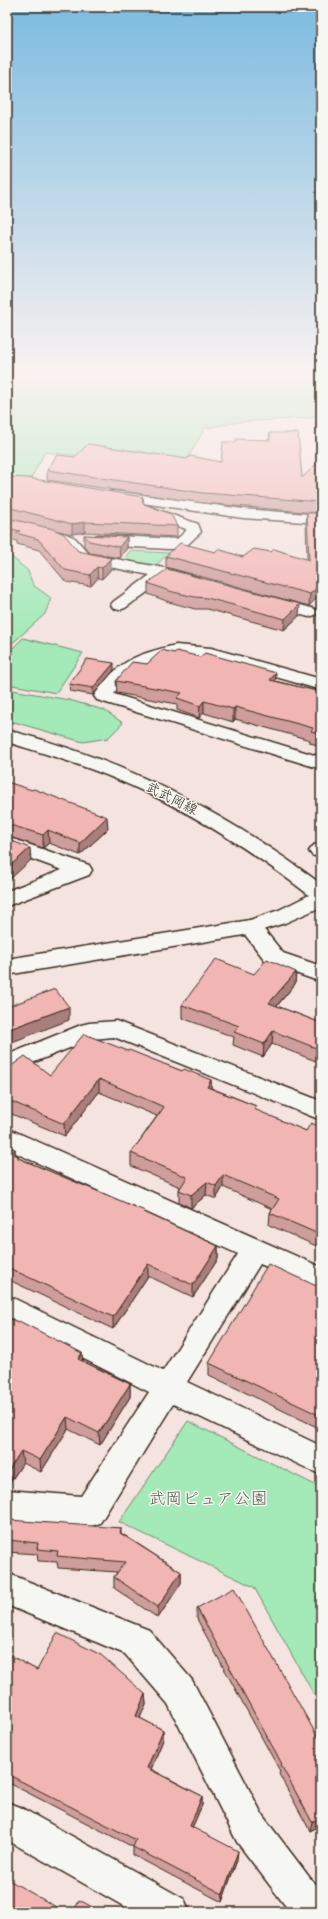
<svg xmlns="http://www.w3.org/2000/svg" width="328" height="1919" viewBox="0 0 328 1919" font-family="'Patrick Hand','Klee One',sans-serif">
<rect width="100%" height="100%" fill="#f4e3df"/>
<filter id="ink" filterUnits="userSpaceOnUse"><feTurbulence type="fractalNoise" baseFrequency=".025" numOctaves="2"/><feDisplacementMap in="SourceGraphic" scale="8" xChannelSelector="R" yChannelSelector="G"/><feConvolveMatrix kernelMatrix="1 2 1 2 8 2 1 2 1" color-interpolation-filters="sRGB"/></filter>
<g filter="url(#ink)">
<!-- green -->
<path fill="#a3eab8" stroke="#6f8a6b" d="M7 374H321V417L240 422 205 428 184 464H156L45 452 29 482 7 479Z
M130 551 169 553 154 567 122 562Z
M7 553 28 571 33 585 51 598 45 614 7 648Z
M23 638 83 653 56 693 7 684V654Z
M7 689 69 700 104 710 123 723 108 738 83 742 7 720Z
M188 1421 321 1488V1707L254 1587 119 1522Z"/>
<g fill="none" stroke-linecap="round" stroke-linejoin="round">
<defs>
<path id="street" d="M114 491 243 509 321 515V523L243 518 109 498 107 495 109 492Z
M150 507 198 524 201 532 186 546 181 548 169 549 98 545 93 543 90 540 93 537 98 535 177 539 186 531V529L145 514 143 511 145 508Z
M7 519 64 533 75 538 89 554 164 568 198 577 200 580 198 583 192 585 167 578 125 608 119 610 113 608 111 605 113 602 150 575 79 561 65 544 54 539 7 527Z
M271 597 315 609 317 612 315 615 309 617 265 605 263 602 265 599Z
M176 645 211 648 321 679V690L210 658 176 655 156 660 131 673 114 694 321 757V769L97 700 94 696C119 660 134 655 176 645Z
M7 837 89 865 92 870 89 875 7 906V891L62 870 7 850Z
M321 843V858L312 855 309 851 314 845Z
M250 920 258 922 283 953 321 966V982L267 963 239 927 242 922Z
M116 1021 321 1101V1120L114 1037 92 1039 7 1073V1055L81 1025 89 1023Z
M7 1128 321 1267V1290L260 1264 187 1382 321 1446V1475L173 1404 100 1523 89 1527 7 1520V1490L81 1496 149 1392 7 1320V1295L163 1371 238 1254 7 1149Z
M7 1573 149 1630 192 1680 263 1816 310 1878 321 1889V1912H291L284 1904 237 1842 168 1704 125 1654 7 1605Z
M7 1802 20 1807 184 1899 190 1912H134L7 1840Z"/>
<path id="secondary" d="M7 730C124 760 225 812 321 884V907L285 923 250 934 7 975V959L250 920 279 910 309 895C248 848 183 806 111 777 77 763 42 753 7 742Z"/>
</defs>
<!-- street casing -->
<use href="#street" stroke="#3b2a1e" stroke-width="3"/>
<!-- secondary casing -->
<use href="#secondary" stroke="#3b2a1e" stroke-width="3"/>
<!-- street -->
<use href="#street" fill="#f6f6f2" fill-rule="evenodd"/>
<!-- secondary -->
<use href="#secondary" fill="#f6f6f2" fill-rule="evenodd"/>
</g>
<!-- wall -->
<path fill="#cf9d9b" stroke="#3b2a1e" d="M270 433 302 478 321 460V594L309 606 166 567V556L215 552 243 557 307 559 306 524 307 513H315L203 503 47 480V470L75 457 187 459 221 462 236 442 269 440Z
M7 477 143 497 144 504 177 526V537L85 532 72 534 54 530 78 551 111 569 102 579 98 578 91 586 66 582 39 550 17 544V541L7 539Z
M84 535 127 537V548L120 558 90 553 84 546Z
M148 583 299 616 284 630 207 609H195L169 602 148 594Z
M174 653 200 657 276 673 275 681 321 692V746L310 743V740L235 719 233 722 204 713 199 718 177 710V704L117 693 116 681 147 664Z
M114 670 93 695 70 691 69 684Z
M7 782 108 829 80 855 49 843 43 848 7 836Z
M296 972 295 984 277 1006 321 1023V1063L272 1044 263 1057 233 1045 234 1037 182 1018V1005L254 974Z
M128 1051 182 1071 211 1080V1088L256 1106 255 1110 306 1131 321 1127V1248L269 1225 270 1213 272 1209 223 1187 216 1199 206 1195 191 1208 179 1202V1190L180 1187 131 1166V1153L157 1116 99 1092 65 1136 9 1113 7 1114V1069L50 1075Z
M7 1146 15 1149V1155L18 1156 19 1158 145 1212 218 1246V1259L193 1297 148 1276 113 1329 7 1279Z
M321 1288V1429L209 1375V1363Z
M7 1317 82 1353V1361L130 1384V1397L100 1445 68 1429 41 1472 23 1463 9 1484 7 1483Z
M7 1526 121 1528V1533L181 1572V1583L158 1618 114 1588V1577L117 1572 58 1568 57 1562 38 1561 37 1554 7 1552Z
M197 1608 321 1825 310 1831 279 1774 280 1771 197 1619Z
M7 1654 37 1670 145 1694 146 1704 140 1718 163 1730V1740L151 1769 202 1796V1805L192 1828 237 1860 222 1902 133 1855V1847L7 1782Z"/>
<!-- shaded-wall -->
<path fill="#a97f7e" stroke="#3b2a1e" d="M85 522V532L72 534V524Z
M127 537V548L120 558 119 547Z
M111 558V569L102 579V568Z
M97 567 98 578 91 586 90 575Z
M321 584V594L309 606 310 594Z
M300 604 299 616 284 630 285 619Z
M114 663V670L93 695V688Z
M276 673 275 685 270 680Z
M204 701V713L199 718 200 706Z
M235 707V719L233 722V709Z
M107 817 108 829 80 855V843Z
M48 830 49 843 43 848V835Z
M30 848 31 860 7 882V869Z
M296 972 295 984 268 1016 269 1003Z
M69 1007V1020L7 1044V1030Z
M273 1031 272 1044 263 1057 264 1044Z
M99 1079V1092L65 1136 64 1124Z
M211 1080V1093L207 1087Z
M8 1100 9 1113 7 1114V1101Z
M15 1149 16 1162 12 1153Z
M223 1175V1187L216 1199V1186Z
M207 1182 206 1195 191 1208V1195Z
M218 1246V1259L193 1297V1285Z
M148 1264V1276L113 1329V1317Z
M82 1353 83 1365 78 1359Z
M130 1384V1397L100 1445 99 1433Z
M67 1417 68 1429 41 1472 40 1460Z
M21 1451 23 1463 9 1484 7 1473Z
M181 1572V1583L158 1618V1607Z
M145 1694 146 1704 136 1727V1716Z
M163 1730V1740L148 1777 147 1768Z
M202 1796V1805L189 1835 190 1826Z
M321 1817V1825L310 1831 312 1822Z
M238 1851 237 1860 222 1902 223 1894Z"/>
<!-- building -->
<path fill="#f1b6b4" stroke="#3b2a1e" d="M270 433H298L302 478 320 460H321V502L203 493 47 470 57 455 75 457 88 444 187 459 190 456 221 462 223 442H236V439L270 440Z
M7 477 28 478 143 497 142 501 144 504 171 514 177 526 85 522 72 524 7 507Z
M307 513H321V584L310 594 166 556 180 543 215 552 218 549 243 557 254 549 271 552 274 549 309 560Z
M7 518 53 529 64 534 78 551 111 558 102 568 97 567 90 575 65 570 38 539 16 533 20 531 7 528Z
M84 535 127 537 119 547 89 541Z
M167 569 300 604 285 619 207 598 195 597 169 591 148 583Z
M162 650 174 653 177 651 200 657 205 653 276 673 270 680 321 692V734L311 731 313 728 235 707 233 709 204 701 200 706 177 698 182 693 116 681 132 662 147 664Z
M87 659 114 663 93 688 69 684Z
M7 782 32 790 34 789 107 817 80 843 48 830 43 835 7 824Z
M7 839 30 848 7 869Z
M216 959 254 974 267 959 296 972 269 1003 321 1023V1050L273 1031 264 1044 234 1032 239 1026 182 1005Z
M55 989 69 1007 7 1030V1007Z
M84 1034 128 1051 129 1050 182 1071 184 1069 211 1080 207 1087 256 1106 254 1109 306 1131 311 1123 321 1127V1235L270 1213 279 1199 223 1175 216 1186 207 1182 191 1195 179 1190 187 1177 131 1153 164 1107 99 1079 64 1124 8 1100 7 1101V1069L25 1056 50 1075Z
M7 1146 15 1149 12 1153 18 1156V1158L145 1211 144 1212 218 1246 193 1285 148 1264 113 1317 7 1267Z
M268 1264 321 1288V1416L209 1363Z
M7 1317 18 1322 19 1321 82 1353 78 1359 130 1384 99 1433 67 1417 40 1460 21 1451 7 1473Z
M8 1520 121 1528 120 1533 181 1572 158 1607 114 1577 125 1562 57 1556 58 1551 37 1549 38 1543 7 1540V1526Z
M234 1588 321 1743V1817L312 1822 281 1765 282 1764 197 1608Z
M57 1633 101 1655 145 1694 136 1716 163 1730 147 1768 202 1796 190 1826 238 1851 223 1894 133 1847 136 1840 7 1774V1654L37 1670Z
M7 1879 65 1912H7Z
M79 1900 102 1912H74Z"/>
</g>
<!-- sky -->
<linearGradient id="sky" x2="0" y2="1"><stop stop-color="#7bbbe0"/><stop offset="0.58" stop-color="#faf2f1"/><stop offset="1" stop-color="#faf2f1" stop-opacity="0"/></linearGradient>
<rect width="328" height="643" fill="url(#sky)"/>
<g text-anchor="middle" stroke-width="3" stroke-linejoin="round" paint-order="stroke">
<!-- street labels -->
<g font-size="14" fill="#3b2a1e" stroke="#f6f6f2">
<text transform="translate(172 798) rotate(27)" y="5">武武岡線</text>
</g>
<!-- near-park labels -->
<g font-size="17" fill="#555a44" stroke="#f6f6f2">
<text x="208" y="1504">武岡ピュア公園</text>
</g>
</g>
<!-- margin -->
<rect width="328" height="1919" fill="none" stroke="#f6f6f2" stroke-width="24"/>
<rect x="12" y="12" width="304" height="1895" fill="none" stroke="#3b2a1e" stroke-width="1.5" filter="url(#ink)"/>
</svg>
